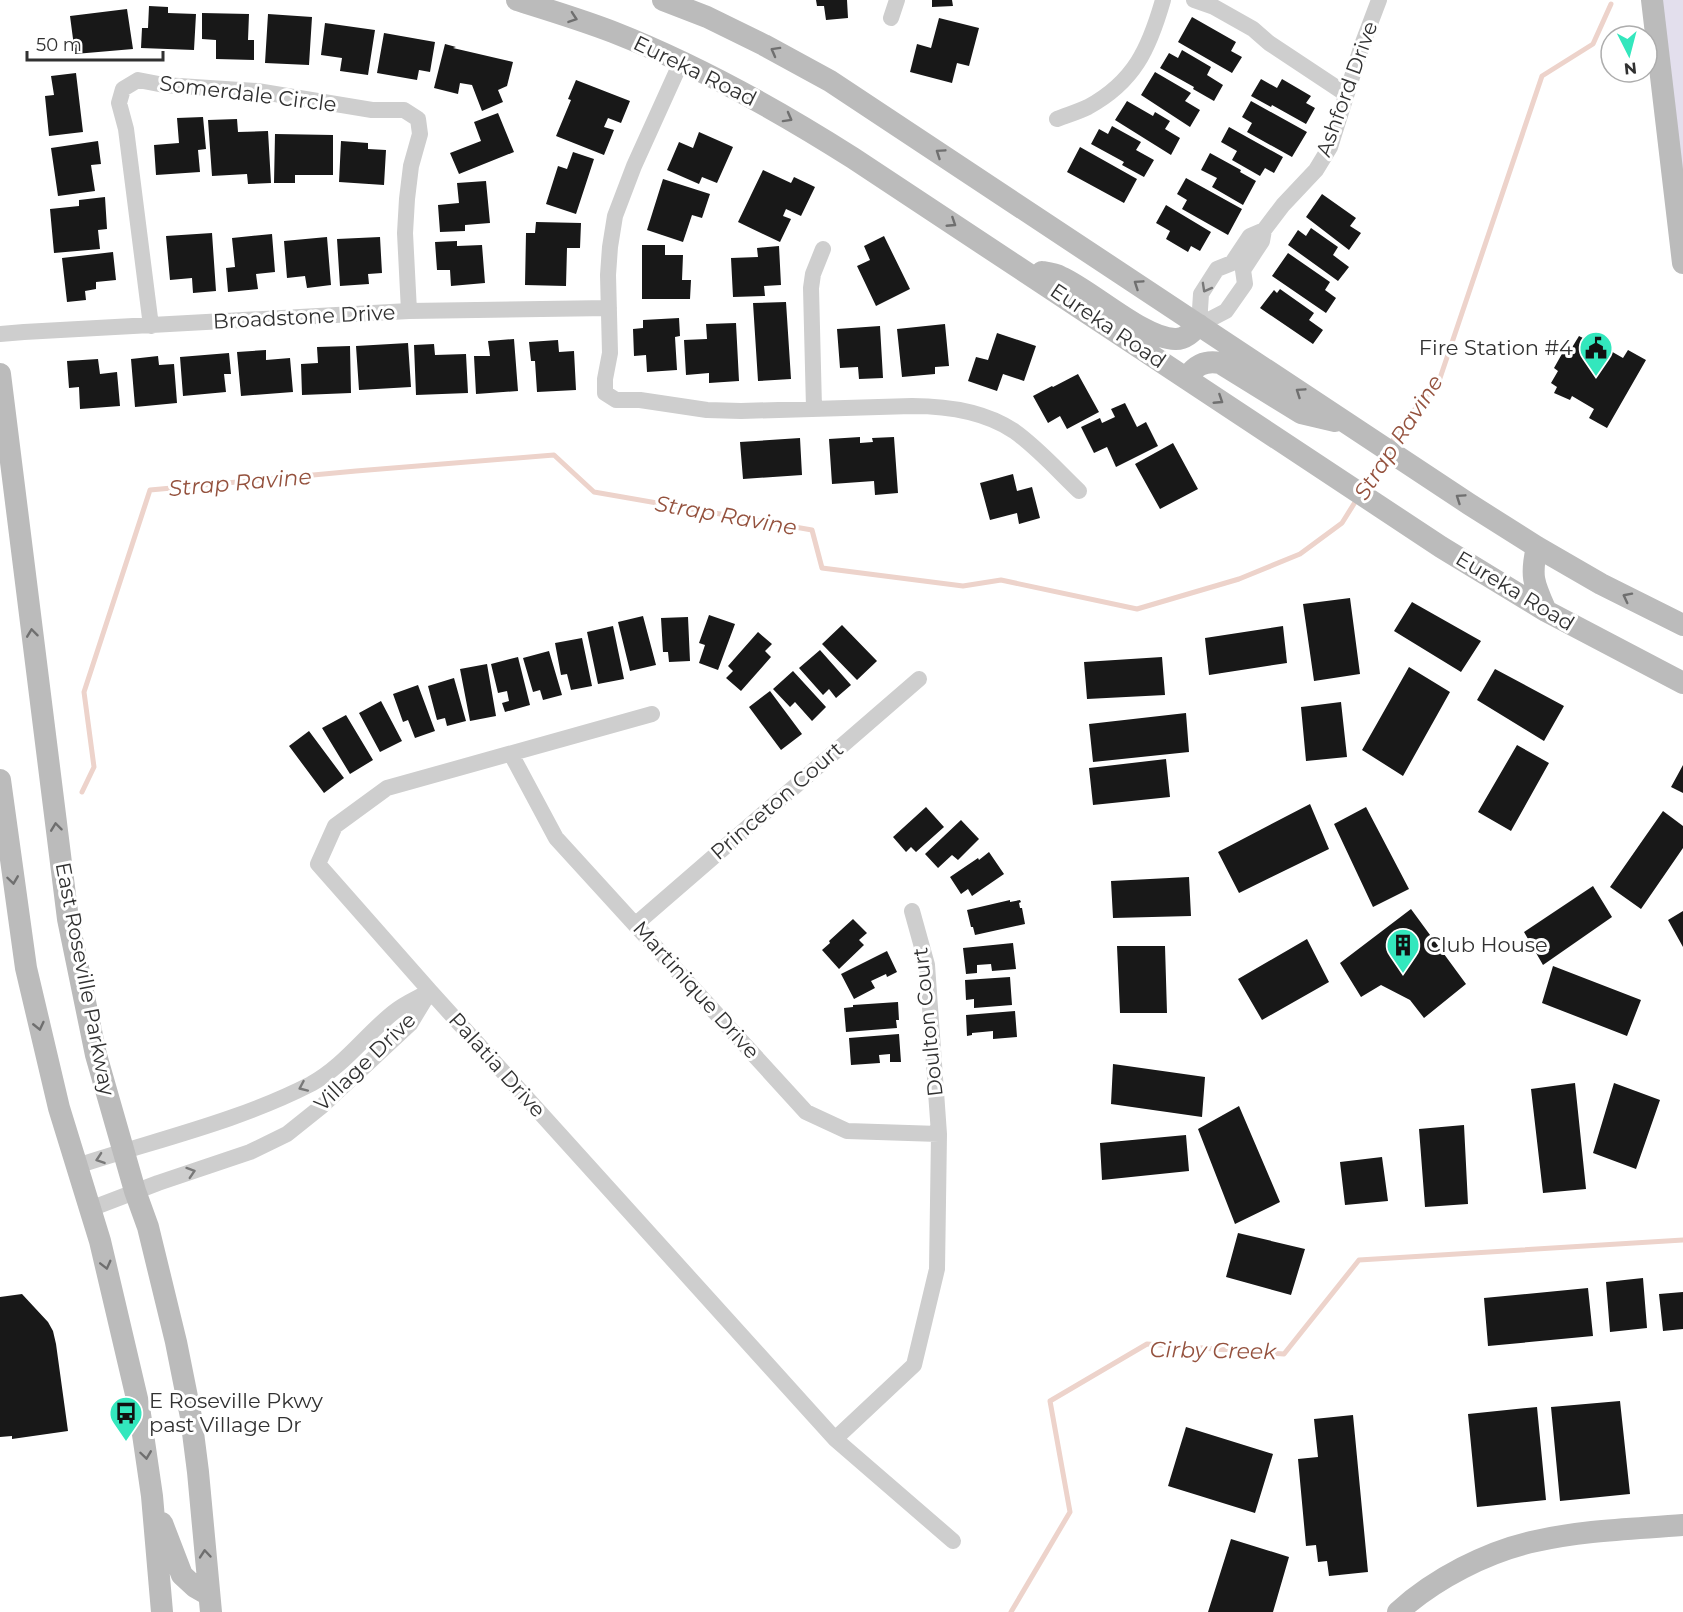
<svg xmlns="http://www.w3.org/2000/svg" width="1683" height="1612" viewBox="0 0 1683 1612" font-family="Montserrat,sans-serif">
<rect width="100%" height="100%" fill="#fff"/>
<!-- green -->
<path fill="#e3dfed" d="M1662 0H1683V175Z"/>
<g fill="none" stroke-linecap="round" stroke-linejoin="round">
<!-- stream -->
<path stroke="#edd3cb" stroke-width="5" d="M1390 445 1404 421 1438 384 1542 76 1593 44 1611 4
M1363 488 1383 455
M82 792 94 767 84 692 150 490 356 471 554 455 594 492 812 530 822 568 963 586 1001 580 1137 609 1239 579 1300 554 1342 523 1357 499
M1011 1612 1070 1512 1050 1401 1147 1344 1284 1354 1359 1260 1683 1240"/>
</g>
<!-- building -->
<path fill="#181818" d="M816 0H847L848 18 826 20 824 6H817Z
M932 0H952L953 6 932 7Z
M149 6 168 7V13L196 14 194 50 141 48 142 28H148Z
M127 9 133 49 75 54 70 16Z
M202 13 249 14 248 40H254V60L216 59V40L202 39Z
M268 14 312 17 309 65 265 63Z
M1192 17 1236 42 1231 51 1242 57 1232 73 1178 42Z
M939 18 979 28 969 66 957 63 952 83 910 72 917 44 931 48Z
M325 23 375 30 368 75 340 71 342 58 321 55Z
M384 33 435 42 430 72 419 70 417 80 377 73Z
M445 44 456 47 453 48 513 62 507 86 498 90 503 102 482 111 472 85 460 83 458 94 434 88Z
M1182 50 1211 67 1207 75 1223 85 1214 101 1193 89 1194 87 1160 68 1169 53 1178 58Z
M1155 72 1191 93 1185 101 1200 110 1190 127 1141 95Z
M76 73 83 132 49 136 45 96 54 95 51 76Z
M1261 79 1277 88 1282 79 1311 96 1306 103 1315 108 1306 124 1272 105 1271 107 1251 96Z
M576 80 630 101 621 123 608 118 604 127 614 130 604 155 556 136 571 100 568 99Z
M1127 101 1153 116 1155 112 1170 121 1165 129 1180 138 1171 155 1115 120Z
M1251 101 1307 132 1292 157 1247 132 1252 123 1242 117Z
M498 113 514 152 459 174 450 153 481 141 474 122Z
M203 117 206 149 198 150 200 172 156 175 154 145 179 143 177 118Z
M237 119 238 132 268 131 271 183 248 184 247 174 212 176 208 120Z
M1112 126 1141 142 1136 150 1154 160 1144 177 1122 165 1124 162 1091 144 1099 129 1108 134Z
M1229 127 1283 157 1274 173 1265 168 1260 176 1232 160 1237 151 1221 142Z
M699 132 733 147 717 183 702 177 699 184 667 170 679 142 693 148Z
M275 134 333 135V175H295V183H274Z
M98 141 101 164 91 165 95 191 58 196 51 148Z
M341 141 368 143V149L386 150 384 185 339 182Z
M1080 147 1137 179 1124 203 1067 172Z
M573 152 594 159 576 214 546 204 558 166 567 169Z
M1210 153 1241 170 1240 172 1256 181 1243 205 1212 187 1217 178 1201 170Z
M763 170 791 183 794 177 815 187 801 216 786 209 783 216 791 219 780 242 738 222Z
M1186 178 1242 209 1228 235 1182 209 1187 200 1177 194Z
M663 179 710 194 702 218 692 215 683 242 647 230Z
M486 181 490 223 465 225V231L440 232 438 205 459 203 457 183Z
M1322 194 1356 218 1350 226 1361 233 1349 250 1306 217Z
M105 197 107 229 98 230 100 249 54 253 50 209 79 206V200Z
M1166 205 1211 232 1200 251 1191 246 1188 252 1166 239 1170 231 1156 223Z
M536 222 581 223 580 248H567L566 286 525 285 526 233H535Z
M1311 228 1338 247 1333 255 1349 267 1338 281 1288 245 1298 230 1306 236Z
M212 233 216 291 193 293 192 278 170 280 166 236Z
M272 234 275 272 256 274 258 289 228 292 226 268 235 267 232 238Z
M884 236 910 289 876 306 857 266 870 260 864 246Z
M327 237 331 285 307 288 305 276 287 278 284 241Z
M380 237 382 273 368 274 369 284 340 286 337 239Z
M457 241V246L482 245 485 283 451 286 450 270H437L435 242Z
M642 245H665V255H683L682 280H691L690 299H642Z
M779 246 781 285 764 286 765 296 733 297 731 258 758 257 757 248Z
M113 252 116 280 96 282V289L85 291 86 300 67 302 62 258Z
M1288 253 1330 282 1325 290 1336 298 1326 313 1272 276Z
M1280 289 1314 313 1309 320 1323 330 1313 344 1260 308 1274 290 1277 293Z
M786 302 791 379 758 381 753 303Z
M679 318 680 336 675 337 677 370 647 372 646 355 634 356 633 329 643 328V320Z
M736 323 739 381 709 383V373L686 375 684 340 707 339 706 324Z
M945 324 949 366 935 367V374L902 377 897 329Z
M880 326 883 378 859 379 858 367 840 368 837 329Z
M997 333 1036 346 1024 381 1003 374 997 391 968 381 976 357 988 360Z
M1589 333 1603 343 1602 346 1623 358 1628 350 1646 360 1607 428 1589 418 1594 409 1572 396 1570 400 1554 393 1557 387 1551 383 1558 371 1554 368 1563 352 1568 354 1579 336 1585 339Z
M514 339 518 391 476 394 474 356H490L488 341Z
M558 340 559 352 574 351 576 390 537 392 535 361H531L529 342Z
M408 343 411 387 359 390 356 346Z
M434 344 435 355 466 354 468 393 416 395 414 345Z
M350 346 351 393 302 395 301 364 318 363 317 347Z
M266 350V360L290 358 293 392 241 396 237 352Z
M229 353 231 374H224L226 392 183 396 180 357Z
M158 356 159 365 174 364 177 403 135 407 131 359Z
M98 359 100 374 117 372 120 406 80 409 79 387 69 388 67 361Z
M1078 374 1099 412 1067 429 1060 416 1048 423 1033 396 1052 386 1053 387Z
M1125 403 1137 427 1146 422 1158 446 1116 467 1107 447 1094 453 1081 427 1100 418 1102 423 1115 417 1111 409Z
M860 437V443L873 442 872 438 894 437 898 493 875 495 874 481 832 484 829 439Z
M800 438 802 475 743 479 740 442Z
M1173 443 1198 489 1160 509 1135 464Z
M1013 474 1017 491 1032 487 1040 518 1019 524 1017 513 990 520 980 483Z
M1350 598 1360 674 1314 681 1303 604Z
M1412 602 1481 641 1461 672 1394 631Z
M709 615 735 624 718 670 699 663 705 645 699 643Z
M643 616 656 665 630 671 618 622Z
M688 617 690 661 669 662 668 652H663L661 618Z
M842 625 877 661 857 680 822 644Z
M613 626 624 679 598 684 587 632Z
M1283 626 1287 663 1209 675 1205 638Z
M758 632 772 644 765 651 771 657 741 691 726 678 733 671 728 666Z
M582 638 592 686 571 690 567 674 561 675 555 643Z
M820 650 851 685 836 698 829 689 823 695 799 668Z
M549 651 562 695 543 700 540 690 533 692 523 658Z
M518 657 530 705 505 712 502 703 509 701 507 691 498 693 491 664Z
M1162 657 1165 695 1087 699 1084 662Z
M487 664 496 716 470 721 460 669Z
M1409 667 1450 692 1403 776 1362 750Z
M1495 669 1564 706 1544 741 1477 700Z
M793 671 826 707 812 721 795 702 790 707 773 689Z
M454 678 466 721 447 726 445 718 437 720 428 686Z
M418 685 435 731 415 738 408 720 403 722 393 694Z
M770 691 802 734 781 750 749 707Z
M381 701 402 741 380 752 359 713Z
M1341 702 1347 757 1306 761 1301 707Z
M1186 713 1189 752 1093 762 1089 724Z
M346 715 373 760 350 774 322 728Z
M309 731 344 778 324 793 289 746Z
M1517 745 1549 763 1511 831 1478 812Z
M1166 759 1170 797 1093 805 1089 768Z
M1683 765V793L1671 787Z
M1310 804 1329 849 1239 893 1218 852Z
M926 807 944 827 916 852 911 847 906 852 893 837Z
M1366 807 1409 889 1373 907 1334 824Z
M1663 811 1683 826V848L1641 909 1610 887Z
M961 820 979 839 958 860 952 855 938 868 925 854Z
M989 852 1004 874 972 896 968 889 961 894 950 877 978 858 979 860Z
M1189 877 1191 916 1113 918 1111 881Z
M1593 886 1612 917 1543 965 1524 932Z
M1010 900V902L1020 900 1021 902 1019 903 1020 908H1022L1025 924 975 935 973 927H971L967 910Z
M1411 909 1466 984 1424 1018 1410 1000 1381 985 1361 997 1340 963Z
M1683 911V947L1668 920Z
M853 919 867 933 859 940 864 945 839 969 822 950 830 943 829 941Z
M1307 939 1329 982 1262 1020 1238 979Z
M1013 943 1016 969 992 971 991 964 977 965V973L966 974 963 948Z
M1117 946H1165L1167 1013H1120Z
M887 951 897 972 887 977 886 974 871 981 875 988 854 999 841 974Z
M1553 966 1641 1000 1627 1036 1542 1003Z
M1010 977 1012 1005 974 1008V999L966 1000 965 980Z
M898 1002 899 1020H896L897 1028 846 1032 844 1008 853 1007V1005Z
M1015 1011 1017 1037 993 1039V1031L972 1033V1035L967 1036 966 1015Z
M899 1034 901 1062H890V1054L879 1055 880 1063 851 1065 849 1038Z
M1113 1064 1205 1077 1202 1117 1111 1104Z
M1575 1083 1586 1189 1543 1193 1531 1089Z
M1614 1083 1660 1100 1636 1169 1593 1153Z
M1239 1106 1280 1202 1235 1224 1198 1129Z
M1464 1125 1468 1204 1425 1207 1419 1129Z
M1186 1135 1189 1171 1102 1180 1100 1143Z
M1382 1157 1388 1201 1345 1205 1340 1162Z
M1238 1233 1305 1249 1291 1295 1226 1277Z
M1643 1278 1647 1328 1610 1332 1606 1282Z
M1588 1288 1593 1336 1488 1346 1484 1298Z
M1683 1292V1329L1663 1331 1659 1294Z
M22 1294 48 1322 53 1331 56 1344 68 1431 12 1439V1436L0 1437V1297Z
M1620 1401 1630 1494 1560 1501 1551 1407Z
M1537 1407 1546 1500 1477 1507 1468 1414Z
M1353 1415 1368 1572 1329 1576 1327 1561 1318 1562 1316 1545 1306 1546 1298 1459 1318 1457 1314 1419Z
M1186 1427 1273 1454 1255 1513 1168 1486Z
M1231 1539 1289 1557 1273 1612H1208Z"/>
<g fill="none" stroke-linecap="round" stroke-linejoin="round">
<!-- street -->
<path stroke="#cecece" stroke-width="16" d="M1194 0 1214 7 1253 29 1269 43 1346 94
M891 18 897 0
M681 62 634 166 615 216 610 247 608 275 610 353 605 379V393L616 400H640L707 410 741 411 912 406C947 406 984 411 1014 431 1038 448 1058 471 1079 491
M1057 119C1067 115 1078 112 1088 107 1134 82 1149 49 1163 0
M1199 325 1201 294 1217 269 1232 263 1250 236 1264 230 1283 205 1316 170 1330 147 1362 45 1379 0
M1199 325 1226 311 1245 284 1243 270 1262 241 1264 230
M151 326 126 129 119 103 123 89 138 80 164 85 257 91 372 110H404L418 119 420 134 411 166 407 199 405 233 409 311
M0 334 24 332 409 311 609 308
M814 408 811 288 813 274 823 249
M652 714 387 788 335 826 318 864 430 991 835 1439 953 1541
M511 754 556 838 806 1112 847 1131 939 1134
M636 924 919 679
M77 1166C155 1140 237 1122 311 1084 344 1066 366 1034 394 1012 405 1003 418 998 430 991L410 1024 322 1106 287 1134 250 1152 158 1183 90 1209
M835 1439 914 1365 937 1269 939 1134 927 965 912 911"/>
<!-- secondary -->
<path stroke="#bbb" stroke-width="22" d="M517 0C549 10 582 20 613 32 697 65 776 109 853 158L1441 547 1546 611 1683 683
M663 0 707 17 764 45 830 81 1469 504 1537 547 1601 584 1683 625
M1652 0 1683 263
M1042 272C1048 273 1055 274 1061 277 1091 290 1145 340 1176 339 1186 339 1193 331 1199 325
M0 374 68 919 96 1055 135 1191 148 1227 176 1342 191 1417 198 1472 211 1612
M1186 378C1195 366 1204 360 1220 363L1301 413 1335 421
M1537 547C1530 577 1534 584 1546 611
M0 780 26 968 59 1108 100 1241 139 1407 152 1496 162 1612
M162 1523 182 1575 195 1587 209 1595
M1398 1612C1434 1579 1488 1551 1536 1541 1584 1530 1634 1529 1683 1525"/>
</g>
<!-- one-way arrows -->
<defs><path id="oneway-chevron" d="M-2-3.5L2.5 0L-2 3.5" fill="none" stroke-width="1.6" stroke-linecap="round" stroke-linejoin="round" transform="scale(1.5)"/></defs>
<g stroke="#6f6f6f">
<use href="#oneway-chevron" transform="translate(573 18) rotate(19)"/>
<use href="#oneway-chevron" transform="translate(775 51) rotate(-151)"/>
<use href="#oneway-chevron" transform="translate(788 118) rotate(29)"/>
<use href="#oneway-chevron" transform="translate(940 153) rotate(-146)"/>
<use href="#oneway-chevron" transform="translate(952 223) rotate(33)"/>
<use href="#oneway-chevron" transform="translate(1138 284) rotate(-146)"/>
<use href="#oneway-chevron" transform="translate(1300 392) rotate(-146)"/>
<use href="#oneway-chevron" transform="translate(1219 400) rotate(33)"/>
<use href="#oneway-chevron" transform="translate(1460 498) rotate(-146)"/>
<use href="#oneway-chevron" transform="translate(1627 597) rotate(-153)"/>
<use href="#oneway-chevron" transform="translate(32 633) rotate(-97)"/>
<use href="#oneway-chevron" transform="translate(56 827) rotate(-97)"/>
<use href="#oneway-chevron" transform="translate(13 880) rotate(82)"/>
<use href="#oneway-chevron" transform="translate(39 1026) rotate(77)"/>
<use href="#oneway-chevron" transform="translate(106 1265) rotate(76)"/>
<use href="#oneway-chevron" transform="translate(146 1455) rotate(82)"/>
<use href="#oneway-chevron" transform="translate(205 1554) rotate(-95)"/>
</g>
<g stroke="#787878">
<use href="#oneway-chevron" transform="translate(1206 288) rotate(119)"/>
<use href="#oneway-chevron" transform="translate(303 1087) rotate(156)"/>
<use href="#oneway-chevron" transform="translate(100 1159) rotate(161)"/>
<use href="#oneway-chevron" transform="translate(191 1172) rotate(-18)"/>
</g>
<!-- icons -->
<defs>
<symbol id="civic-pin" viewBox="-11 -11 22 30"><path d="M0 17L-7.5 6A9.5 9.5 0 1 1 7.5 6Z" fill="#33e7bd" stroke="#fff"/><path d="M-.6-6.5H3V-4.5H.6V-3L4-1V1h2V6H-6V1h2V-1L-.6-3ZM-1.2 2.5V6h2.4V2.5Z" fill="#111"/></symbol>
<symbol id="building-pin" viewBox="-11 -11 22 30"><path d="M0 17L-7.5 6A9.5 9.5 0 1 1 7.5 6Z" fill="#33e7bd" stroke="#fff"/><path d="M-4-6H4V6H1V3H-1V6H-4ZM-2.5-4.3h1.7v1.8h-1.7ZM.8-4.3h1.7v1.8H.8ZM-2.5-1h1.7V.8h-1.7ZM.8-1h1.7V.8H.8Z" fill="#111"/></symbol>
<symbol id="bus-pin" viewBox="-11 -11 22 30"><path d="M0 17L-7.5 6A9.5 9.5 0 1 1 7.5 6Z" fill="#33e7bd" stroke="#fff"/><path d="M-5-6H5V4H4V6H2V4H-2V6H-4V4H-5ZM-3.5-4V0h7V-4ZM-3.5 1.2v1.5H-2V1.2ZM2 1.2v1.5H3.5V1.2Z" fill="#111"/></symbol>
</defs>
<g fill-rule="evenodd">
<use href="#civic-pin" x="1577" y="329" width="38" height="52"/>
<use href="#building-pin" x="1384" y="926" width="38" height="52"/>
<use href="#bus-pin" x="107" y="1394" width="38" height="52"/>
</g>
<g text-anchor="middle" stroke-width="6" stroke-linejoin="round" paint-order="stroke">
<!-- street labels -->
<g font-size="21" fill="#313131" stroke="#fff">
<text transform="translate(695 71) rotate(26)" y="7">Eureka Road</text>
<text transform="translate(1347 89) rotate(-70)" y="7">Ashford Drive</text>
<text transform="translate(248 94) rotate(7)" y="7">Somerdale Circle</text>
<text transform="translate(304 317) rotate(-3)" y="7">Broadstone Drive</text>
<text transform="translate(1108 326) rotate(34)" y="7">Eureka Road</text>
<text transform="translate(1515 591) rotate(31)" y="7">Eureka Road</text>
<text transform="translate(777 801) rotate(-41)" y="7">Princeton Court</text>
<text transform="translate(85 979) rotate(79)" y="7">East Roseville Parkway</text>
<text transform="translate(696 990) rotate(48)" y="7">Martinique Drive</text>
<text transform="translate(928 1022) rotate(-96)" y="7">Doulton Court</text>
<text transform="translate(365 1062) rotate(-44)" y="7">Village Drive</text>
<text transform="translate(497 1065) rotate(48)" y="7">Palatia Drive</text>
</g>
<!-- poi labels -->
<g font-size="21" fill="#313131" stroke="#fff" text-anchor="start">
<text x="1573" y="355" text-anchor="end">Fire Station #4</text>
<text x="1426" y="952">Club House</text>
<text x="149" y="1408">E Roseville Pkwy<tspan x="149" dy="24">past Village Dr</tspan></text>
</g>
<!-- water labels -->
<g font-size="22" font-style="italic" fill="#94513d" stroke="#fff">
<text transform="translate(1398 437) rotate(-57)" y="8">Strap Ravine</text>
<text transform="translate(240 482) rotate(-5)" y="8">Strap Ravine</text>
<text transform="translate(726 515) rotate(10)" y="8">Strap Ravine</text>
<text transform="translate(1213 1350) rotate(1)" y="8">Cirby Creek</text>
</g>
</g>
<!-- north arrow -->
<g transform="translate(1629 54) rotate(174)"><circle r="28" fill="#ffffff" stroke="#adadad" stroke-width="1.5"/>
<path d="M0-4.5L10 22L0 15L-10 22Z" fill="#33e7bd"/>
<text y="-9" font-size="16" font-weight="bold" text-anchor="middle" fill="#313131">N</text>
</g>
<!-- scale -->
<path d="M27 51v9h136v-9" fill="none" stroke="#313131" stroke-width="3"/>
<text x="36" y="51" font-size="18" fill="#313131" stroke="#ffffff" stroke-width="4.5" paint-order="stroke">50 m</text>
</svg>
